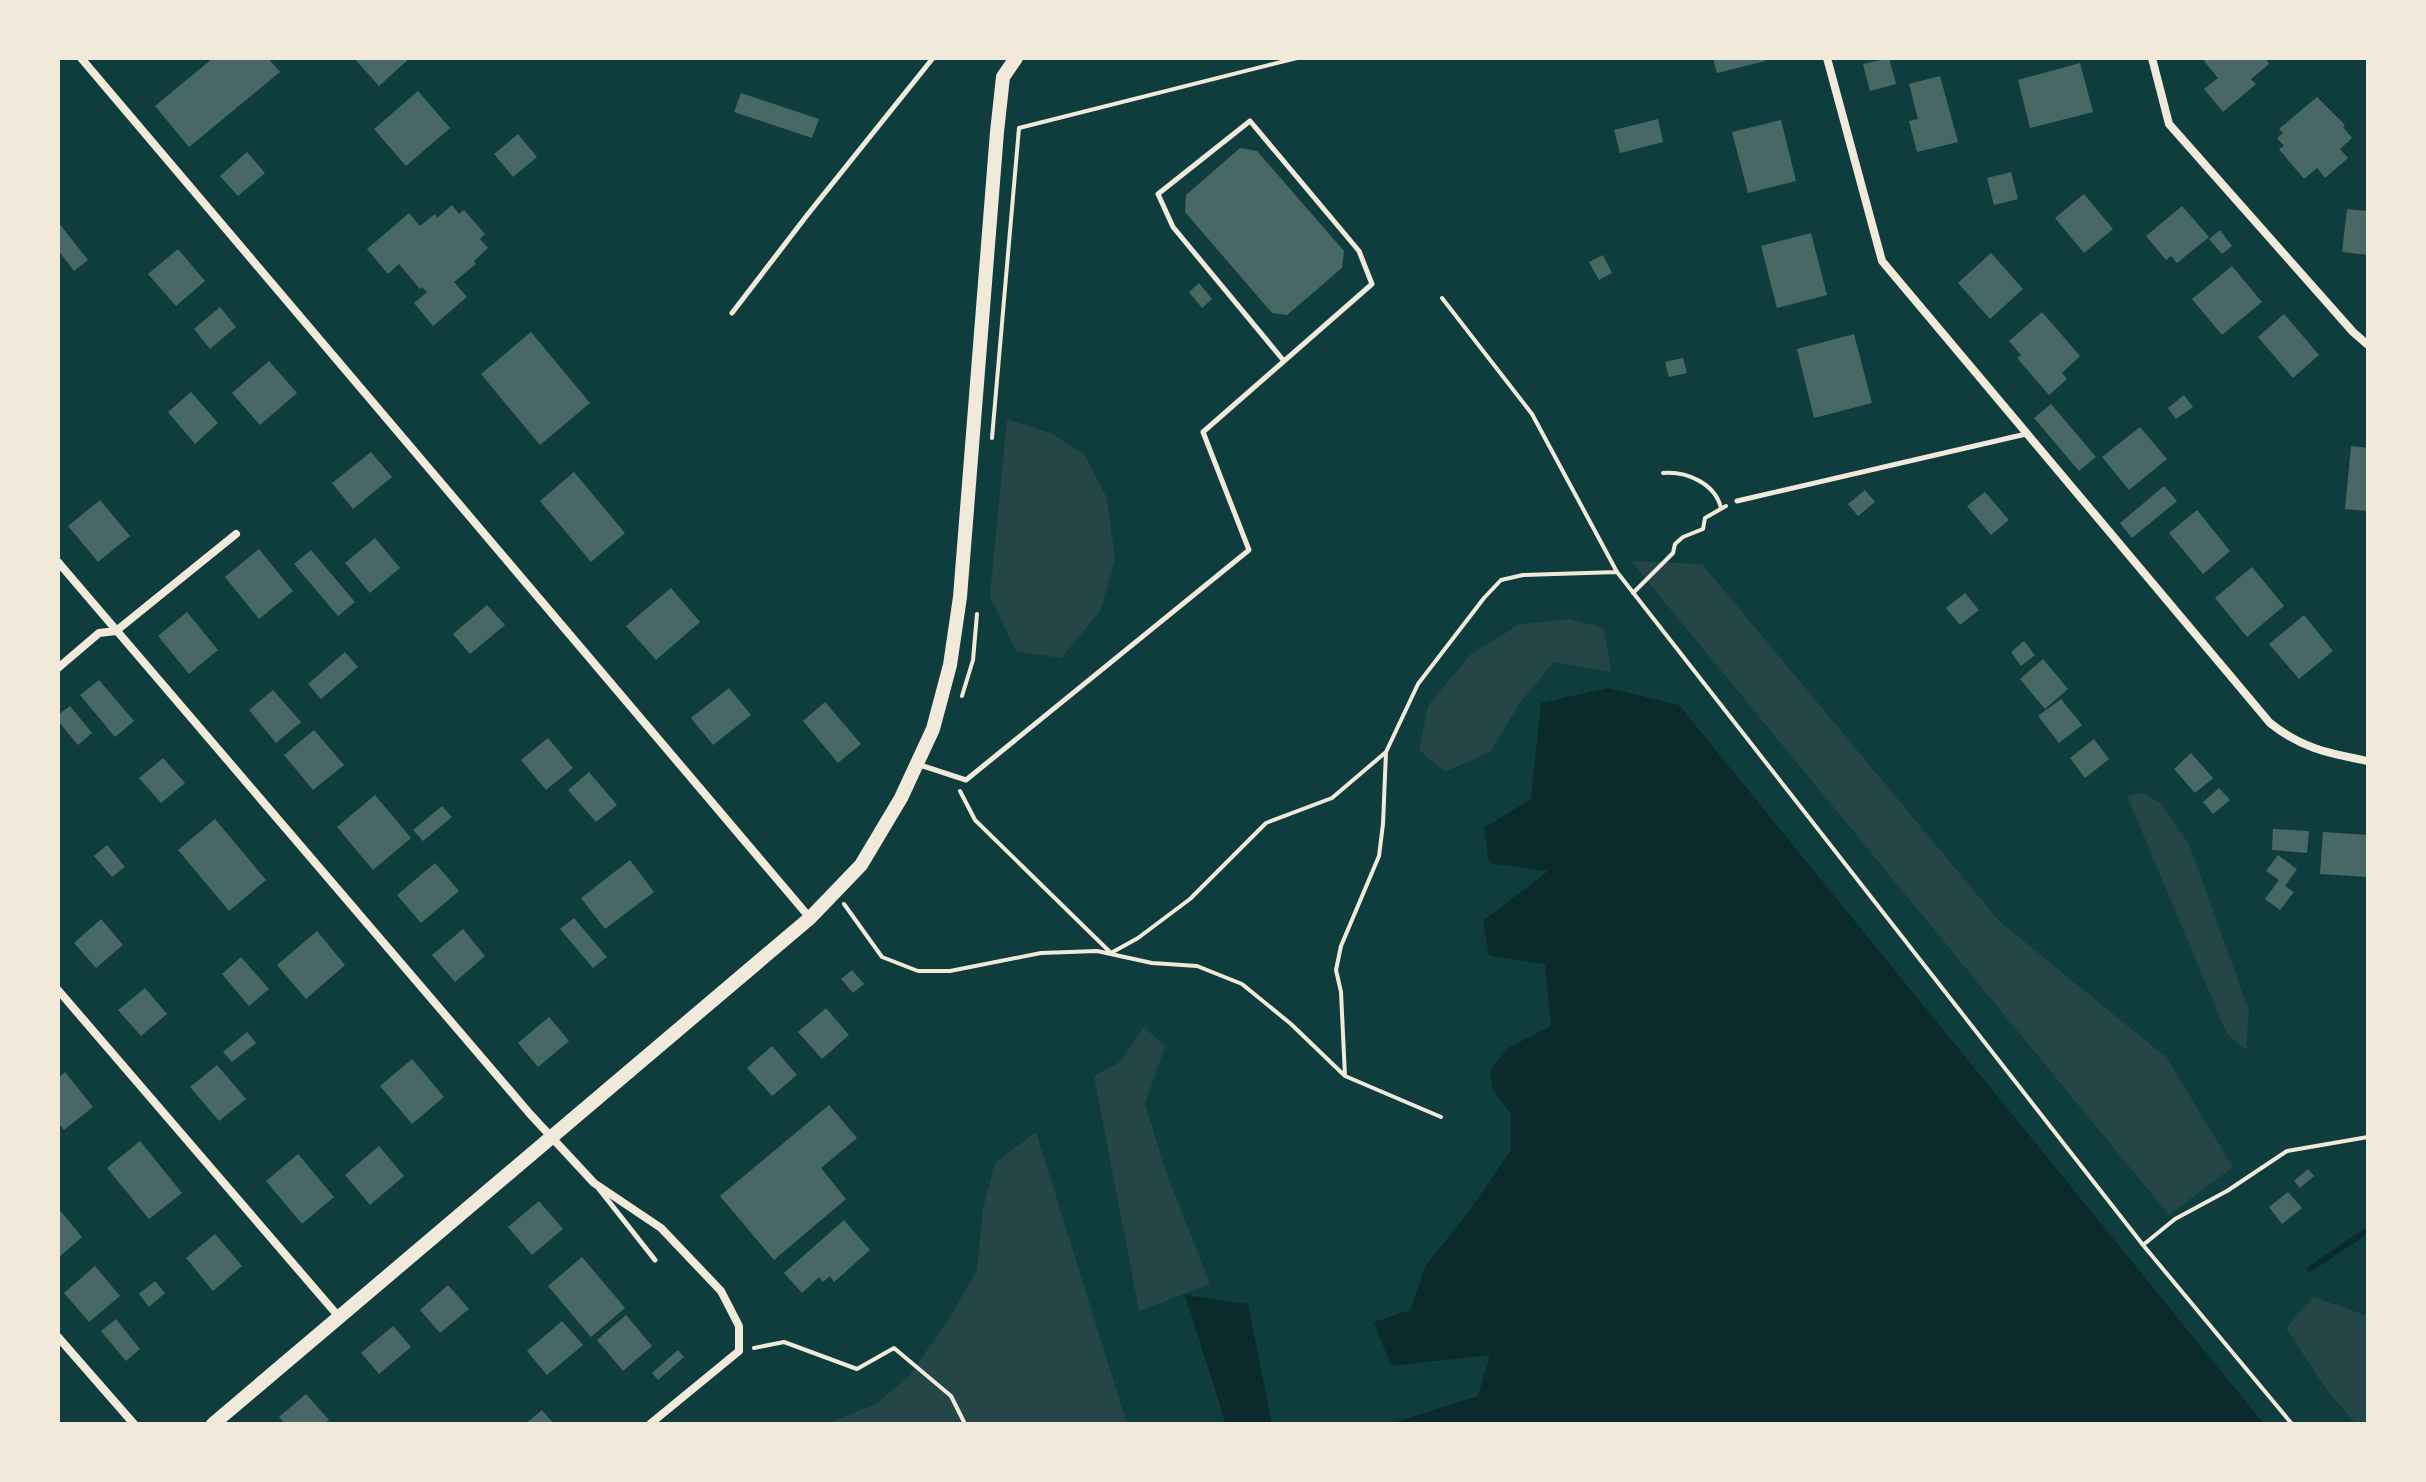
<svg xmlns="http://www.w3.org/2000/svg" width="2426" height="1482" viewBox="0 0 2426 1482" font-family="'Nunito Sans',sans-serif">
<rect width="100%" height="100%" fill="#0f3d3e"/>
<!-- green -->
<path fill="#244646" d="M1007 419 1050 433 1084 454 1107 498 1115 560 1100 611 1061 658 1016 651 990 596Z
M1631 561 1702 564 1999 921 2167 1058 2233 1167 2169 1215Z
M1569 619 1604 628 1611 672 1554 662 1521 701 1491 751 1445 772 1419 750 1428 706 1471 654 1520 624Z
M2144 793 2161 804 2189 844 2249 1011 2246 1050 2227 1034 2127 796Z
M1144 1027 1165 1046 1145 1104 1166 1172 1210 1284 1139 1311 1094 1076 1120 1062Z
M1036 1132 1127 1424H826L876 1404 910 1375 950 1317 977 1270 983 1209 995 1163Z
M2313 1297 2368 1316V1424H2356L2326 1389 2286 1328Z"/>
<!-- water -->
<path fill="#0a2a2b" d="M1608 688 1679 705 2264 1424H1389L1478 1396 1490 1355 1391 1366 1374 1322 1410 1310 1426 1265 1470 1210 1511 1150V1114L1492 1088 1490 1070 1508 1048 1551 1026 1545 964 1489 956 1483 921 1548 871 1489 863 1484 828 1531 799 1541 703Z
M1185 1295 1248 1304 1272 1424H1226Z"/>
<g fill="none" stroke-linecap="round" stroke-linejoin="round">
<!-- stream -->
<path stroke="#0a2a2b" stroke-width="6" d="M2310 1269 2368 1230"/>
</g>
<!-- building -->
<path fill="#486865" d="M213 58H268L280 72 189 147 155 106Z
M354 58H410L379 86Z
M1713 58H1764L1765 61 1717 73Z
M1889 58 1896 84 1870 91 1863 64Z
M2208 58H2270L2267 61 2269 64 2251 79 2256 84 2223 112 2204 89 2218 78 2204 61Z
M2080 63 2093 112 2030 128 2018 80Z
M1940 76 1958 142 1917 152 1909 121 1918 119 1909 84Z
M418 91 450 128 406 166 374 129Z
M741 93 819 119 812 138 734 112Z
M2317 97 2345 125 2343 127 2352 138 2340 149 2348 158 2325 178 2317 168 2304 179 2279 149 2284 146 2277 138 2283 133 2279 129Z
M1658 119 1663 142 1620 153 1614 130Z
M1781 120 1796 181 1748 193 1732 132Z
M518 134 537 157 513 177 494 154Z
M1240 148 1257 151 1344 251 1342 268 1287 315 1272 313 1185 212 1186 195Z
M247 152 265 173 238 196 220 176Z
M2011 172 2018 199 1994 205 1987 178Z
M2084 194 2113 229 2084 253 2055 218Z
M452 205 459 214 464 210 485 234 480 239 488 248 474 261 476 264 454 282 467 297 433 326 414 303 427 292 422 287 420 289 399 264 388 274 367 249 409 213 420 226 435 214 437 218Z
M2182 206 2209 237 2177 263 2171 256 2166 260 2146 236Z
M2347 209 2368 211V255L2342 252Z
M58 222 88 260 74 271 58 250Z
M2220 230 2232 246 2222 254 2209 239Z
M1811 233 1827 295 1777 308 1761 246Z
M178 249 205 281 176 306 148 274Z
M1991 253 2023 289 1990 319 1958 283Z
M1603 255 1612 273 1599 280 1589 262Z
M2232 266 2262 302 2222 335 2192 299Z
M1199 283 1212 299 1202 308 1189 292Z
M220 307 236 327 210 349 194 329Z
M2042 312 2080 356 2062 373 2067 379 2049 395 2017 358 2021 355 2009 341Z
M2284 314 2319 355 2293 378 2258 337Z
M531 332 590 403 540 445 481 374Z
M1854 334 1872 403 1814 418 1797 349Z
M1683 358 1687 373 1669 377 1665 362Z
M269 361 297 393 260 425 232 393Z
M191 392 218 423 195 444 168 412Z
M2184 395 2193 407 2176 419 2168 408Z
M2051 404 2096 457 2079 471 2034 418Z
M2140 427 2167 459 2129 490 2102 457Z
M2351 446 2368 448V511L2345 509Z
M371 452 392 477 353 509 332 483Z
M574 472 625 533 591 562 540 501Z
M2164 486 2177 501 2132 538 2120 523Z
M1865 490 1875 502 1858 516 1848 504Z
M1985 492 2009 520 1991 535 1967 506Z
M100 500 130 536 98 562 68 526Z
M2197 510 2230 551 2203 574 2169 533Z
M375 538 400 568 370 593 345 563Z
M259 549 293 591 259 619 225 577Z
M311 550 355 602 338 616 294 564Z
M2252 567 2284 606 2247 637 2215 598Z
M671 588 700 622 656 660 626 626Z
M1965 593 1979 610 1960 625 1946 608Z
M487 605 505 625 470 654 453 634Z
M187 612 218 650 189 674 158 636Z
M2304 615 2333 651 2299 679 2269 644Z
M2024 641 2035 655 2021 666 2011 652Z
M345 652 358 667 321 699 308 684Z
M2043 659 2068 689 2045 709 2020 679Z
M99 680 134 721 115 737 80 695Z
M729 688 751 715 713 745 691 718Z
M273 690 301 722 276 743 249 710Z
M2061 699 2082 725 2059 743 2038 716Z
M825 702 861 744 838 763 803 721Z
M70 706 92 733 78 745 58 721V715Z
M314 730 344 765 313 790 284 755Z
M548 738 573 768 546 790 521 760Z
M2094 739 2109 759 2085 778 2070 758Z
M2191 753 2213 778 2195 793 2174 769Z
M163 758 185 783 161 803 139 778Z
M589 772 617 805 596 822 568 790Z
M2219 788 2230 800 2213 814 2203 802Z
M375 795 411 838 373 870 337 827Z
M442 806 452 817 423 841 413 830Z
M215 819 266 880 229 911 178 850Z
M2273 829 2309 831 2307 853 2272 850Z
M2323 832 2368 835V877L2320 874Z
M107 845 125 867 112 877 94 856Z
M2278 855 2297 869 2285 886 2294 892 2280 910 2265 899 2279 880 2266 871Z
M630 860 654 892 605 929 581 898Z
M435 863 459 891 421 923 397 895Z
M574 918 607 957 593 968 560 929Z
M101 919 123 945 96 968 74 943Z
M463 929 485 956 455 982 432 955Z
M317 931 345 965 306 999 277 965Z
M241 957 269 989 249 1006 222 974Z
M852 970 864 984 853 993 841 979Z
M145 988 167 1014 141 1036 118 1010Z
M826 1008 849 1035 822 1059 798 1032Z
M549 1017 569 1041 538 1067 518 1043Z
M247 1032 256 1043 232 1062 223 1052Z
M772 1046 797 1075 772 1096 747 1068Z
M412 1059 444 1097 412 1124 380 1086Z
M217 1065 246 1099 219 1121 190 1087Z
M65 1072 93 1107 64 1130 58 1123V1078Z
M829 1105 857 1138 821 1168 846 1199 774 1260 720 1196Z
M140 1141 182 1193 149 1219 107 1168Z
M379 1146 404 1176 370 1205 345 1175Z
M298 1154 334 1197 302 1224 266 1181Z
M2308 1169 2314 1176 2300 1188 2294 1181Z
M2288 1192 2302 1208 2282 1224 2269 1207Z
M539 1201 563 1229 532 1255 508 1227Z
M58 1208 82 1237 58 1258Z
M844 1220 870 1250 834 1282 830 1276 823 1282 819 1277 802 1293 784 1273Z
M215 1234 242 1266 213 1291 186 1258Z
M582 1257 625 1308 591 1337 548 1286Z
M95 1266 120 1296 89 1322 64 1293Z
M155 1281 165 1293 149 1307 139 1294Z
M448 1285 469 1309 440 1333 420 1310Z
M626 1315 652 1346 623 1371 597 1340Z
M116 1319 140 1349 126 1361 101 1331Z
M562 1321 583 1345 547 1375 527 1351Z
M393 1326 411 1347 379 1374 361 1353Z
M678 1350 684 1357 658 1380 652 1373Z
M306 1394 329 1420 324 1424H285L279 1417Z
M542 1410 554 1424H525Z"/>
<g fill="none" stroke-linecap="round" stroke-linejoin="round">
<!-- path -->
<path stroke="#f1e9da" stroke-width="4" d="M1442 298 1532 414 1617 572 2143 1245 2292 1424
M992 438 1019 128 1297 58
M1663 473C1686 471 1715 483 1721 508
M1633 593 1673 553 1675 544 1683 537 1703 529 1705 518 1726 506
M962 696 973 660 977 614
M960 791 975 820 1111 953 1138 938 1190 899 1266 823 1332 798 1386 752 1418 684 1484 598 1501 580 1523 575 1617 572
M844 904 882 957 918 971H950L1041 953 1097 951 1152 963 1197 966 1242 984 1291 1024 1345 1076 1441 1117
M1345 1076 1341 992 1336 970 1341 946 1379 856 1383 824 1386 752
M2143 1245 2175 1219 2227 1191 2287 1151 2368 1137
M754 1348 784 1342 857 1369 894 1348 951 1396 965 1424"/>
<!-- service -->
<path stroke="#f1e9da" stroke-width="5" d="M732 313 808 214 933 58
M1737 501 2026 434
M920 765 966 780 1249 550 1203 432 1372 284 1359 251 1250 121 1158 194 1173 227 1284 361
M599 1189 655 1260"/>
<!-- minor -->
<path stroke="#f1e9da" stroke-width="8" d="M81 58 810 918
M1827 58 1882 261 2270 723C2303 749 2328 753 2368 761
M2152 58 2169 124 2353 332 2368 345
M58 562 530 1114 594 1183 661 1228 721 1291 739 1326V1351L650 1424
M58 668 99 633 116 631 236 534
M58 990 339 1317
M58 1337 134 1424"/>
<!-- tertiary -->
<path stroke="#f1e9da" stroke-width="14" d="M213 1424 810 918 861 865 901 798 933 729 950 665 960 597 997 132 1003 77 1016 58"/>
</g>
<!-- border -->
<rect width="2426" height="1482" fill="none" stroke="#f1e9da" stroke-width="120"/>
</svg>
